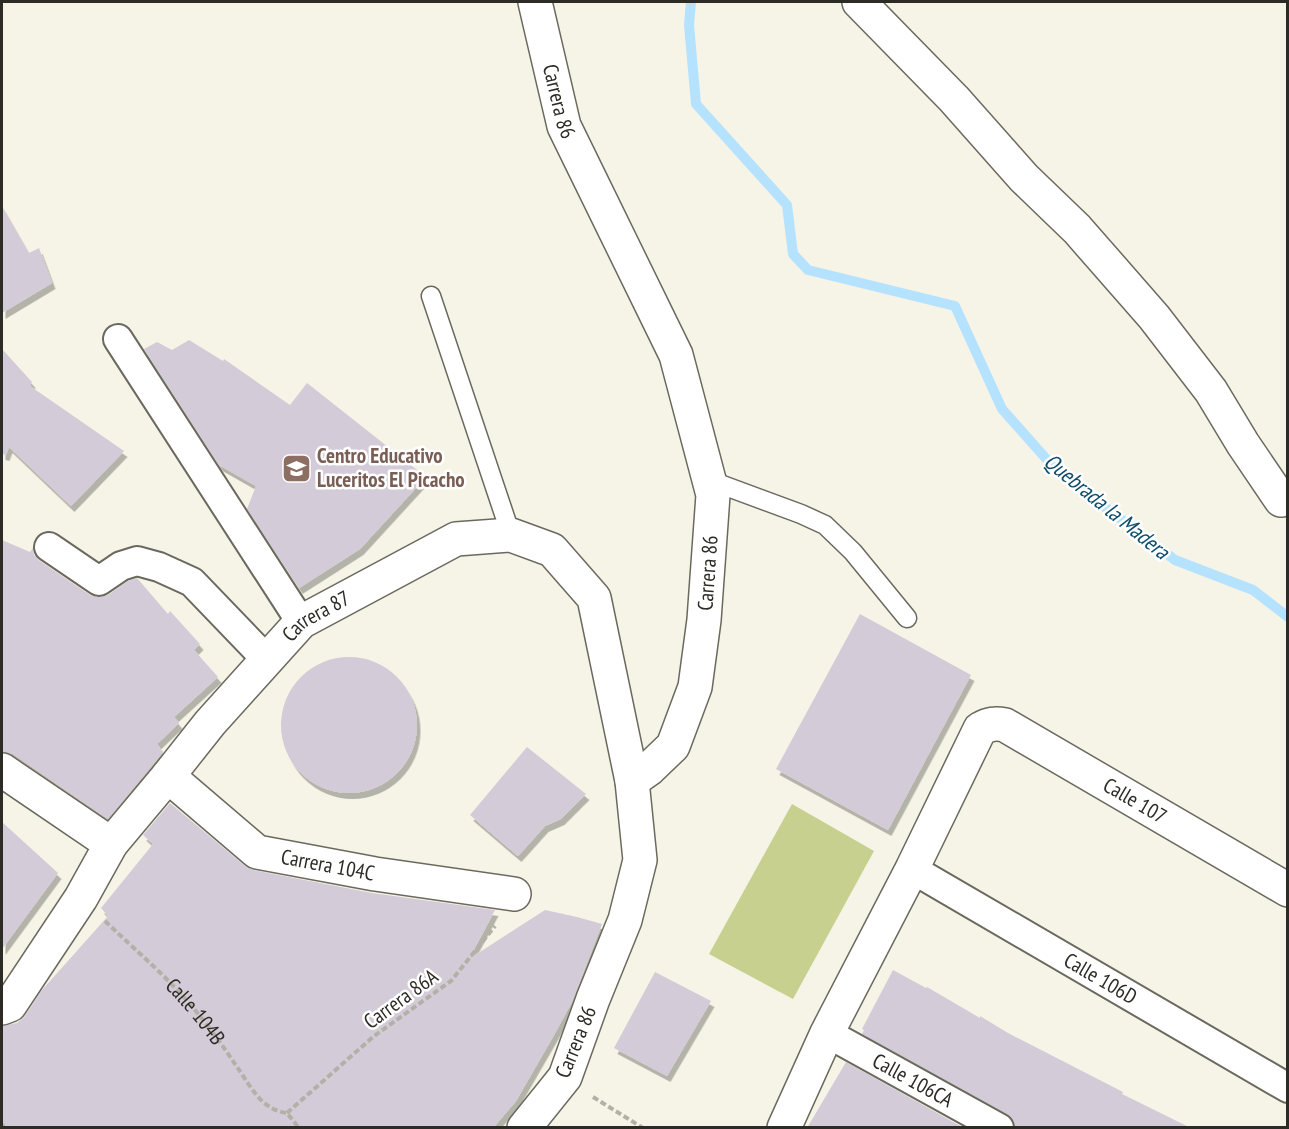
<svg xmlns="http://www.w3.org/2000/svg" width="1289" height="1129" viewBox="0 0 1289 1129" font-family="'PT Sans Narrow',sans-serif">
<defs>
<filter id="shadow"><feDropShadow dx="3.5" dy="6" stdDeviation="0" flood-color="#0004"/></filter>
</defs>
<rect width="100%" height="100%" fill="#f6f4e7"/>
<!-- grass -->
<path fill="#c8d090" d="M792 804 874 851 793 999 709 954Z"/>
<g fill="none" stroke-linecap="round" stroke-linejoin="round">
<!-- stream -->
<path stroke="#b5e2ff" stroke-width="10" d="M691 2 689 25 696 104 787 205 793 254 808 270 955 306 1002 409 1057 471 1175 560 1253 590 1288 617"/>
</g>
<!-- building -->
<path fill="#d3cbd7" filter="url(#shadow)" d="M2 206 29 253 39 248 52 283 2 313Z
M189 340 223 361 224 359 290 405 307 383 426 477 360 549 299 588 247 509 256 486 219 465 144 349 157 342 172 350Z
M2 349 32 382 30 386 124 451 71 506 9 447 6 455 2 454Z
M2 540 30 552 33 548 34 555 40 561 90 595 98 597 108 595 128 581 137 578 168 614 170 611 200 644 194 650 218 677 174 717 179 723 157 744 163 752 108 819 13 754 2 752Z
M860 614 971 675 888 830 776 769Z
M281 725a68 68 0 1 1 136 0a68 68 0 1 1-136 0Z
M527 747 586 794 561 819 545 826 518 856 470 815Z
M170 803 245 866 253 870 372 893 495 910 469 959 545 910 577 917 602 924 572 1002 554 1035 516 1101 493 1128H2V1026L17 1023 25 1016 42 990 108 916 101 908 153 844 143 835Z
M2 822 58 873 2 949Z
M893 970 926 988 927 987 980 1018V1016L1008 1033 1123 1092 1122 1094 1191 1128H1015L1013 1119 1007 1114 862 1034 864 1030 862 1029Z
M655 972 711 1001 667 1076 614 1048Z
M846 1062 964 1128H807Z"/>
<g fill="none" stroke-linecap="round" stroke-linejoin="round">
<defs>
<path id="service" d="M431 296 511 535
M709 480 801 514 825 525 853 552 907 618"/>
<g id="pedestrian">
<path d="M118 339 301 622"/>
<path d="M49 547 99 581 121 566 137 561 159 567 192 582 267 660"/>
<path id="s2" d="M912 869 1288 1088"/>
<path id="s3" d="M827 1033 999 1128"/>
</g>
<g id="minor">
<path id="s4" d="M535 2 564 126 676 355 713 495 704 620 695 687 673 746 649 769 632 781"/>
<path d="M859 2 954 99 1024 178 1077 229 1154 317 1211 391 1243 444 1281 500"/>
<path d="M2 770 111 844"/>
<path id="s5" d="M168 776 257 852 375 874 514 894"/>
<path id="s6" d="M2 1008 10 1005 81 898 111 844 168 776 210 723 301 622 456 539 511 535 552 550 594 598 632 781 640 860 625 920 593 999 565 1077 524 1128"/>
<path id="s7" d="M784 1128 827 1033 912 869 980 729C989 724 995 723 1005 725L1288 890"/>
</g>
</defs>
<!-- service casing -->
<use href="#service" stroke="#6b695e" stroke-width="21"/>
<!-- pedestrian casing -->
<use href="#pedestrian" stroke="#6b695e" stroke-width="32"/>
<!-- minor casing -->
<use href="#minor" stroke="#6b695e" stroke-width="36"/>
<!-- path -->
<g stroke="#b3b1a7" stroke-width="4" stroke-dasharray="6 3" stroke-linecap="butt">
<path id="s1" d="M105 921C133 948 163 973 188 1002 205 1021 221 1043 235 1064 249 1083 260 1110 287 1113L299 1128"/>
<path d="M593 1097 643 1128"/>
<path d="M287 1113 374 1036 451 981 495 926"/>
<path d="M2 1124 4 1128"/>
</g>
<!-- service -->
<use href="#service" stroke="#fff" stroke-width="18"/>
<!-- pedestrian -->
<use href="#pedestrian" stroke="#fff" stroke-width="28"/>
<!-- minor -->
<use href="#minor" stroke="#fff" stroke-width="33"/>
</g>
<!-- icons -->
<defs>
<symbol id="school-square" viewBox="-11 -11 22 22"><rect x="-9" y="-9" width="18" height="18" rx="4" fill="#8d6e63" stroke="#fff"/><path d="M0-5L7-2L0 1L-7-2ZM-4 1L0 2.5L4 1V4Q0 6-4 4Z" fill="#fff"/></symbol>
</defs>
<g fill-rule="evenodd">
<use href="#school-square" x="280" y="452" width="33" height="33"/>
</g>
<g text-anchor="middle" stroke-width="5" stroke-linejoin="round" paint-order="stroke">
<!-- street labels -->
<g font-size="21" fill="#2c2b26" stroke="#fff">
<text dy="7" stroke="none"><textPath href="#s4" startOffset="102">Carrera 86</textPath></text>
<text transform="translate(708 573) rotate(-86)" y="7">Carrera 86</text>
<text dy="7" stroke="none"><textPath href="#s6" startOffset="507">Carrera 87</textPath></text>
<text dy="7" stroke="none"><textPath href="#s7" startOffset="621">Calle 107</textPath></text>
<text dy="7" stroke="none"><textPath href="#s5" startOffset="189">Carrera 104C</textPath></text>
<text dy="7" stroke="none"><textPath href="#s2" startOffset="218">Calle 106D</textPath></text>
<text transform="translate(401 999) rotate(-36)" y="7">Carrera 86A</text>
<text dy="7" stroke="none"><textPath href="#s1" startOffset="128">Calle 104B</textPath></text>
<text transform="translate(576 1042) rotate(-68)" y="7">Carrera 86</text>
<text dy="7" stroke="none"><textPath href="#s3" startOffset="98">Calle 106CA</textPath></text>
</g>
<!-- education labels -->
<g font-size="21" font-weight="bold" fill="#785e54" stroke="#fff" text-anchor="start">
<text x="317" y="463">Centro Educativo<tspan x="317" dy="24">Luceritos El Picacho</tspan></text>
</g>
<!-- water labels -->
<g font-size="22" font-style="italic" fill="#0e4d6c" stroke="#fff">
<text transform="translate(1107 506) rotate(39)" y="8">Quebrada la Madera</text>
</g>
</g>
<!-- border -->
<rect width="1289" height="1129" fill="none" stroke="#2c2b26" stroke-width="6"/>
</svg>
